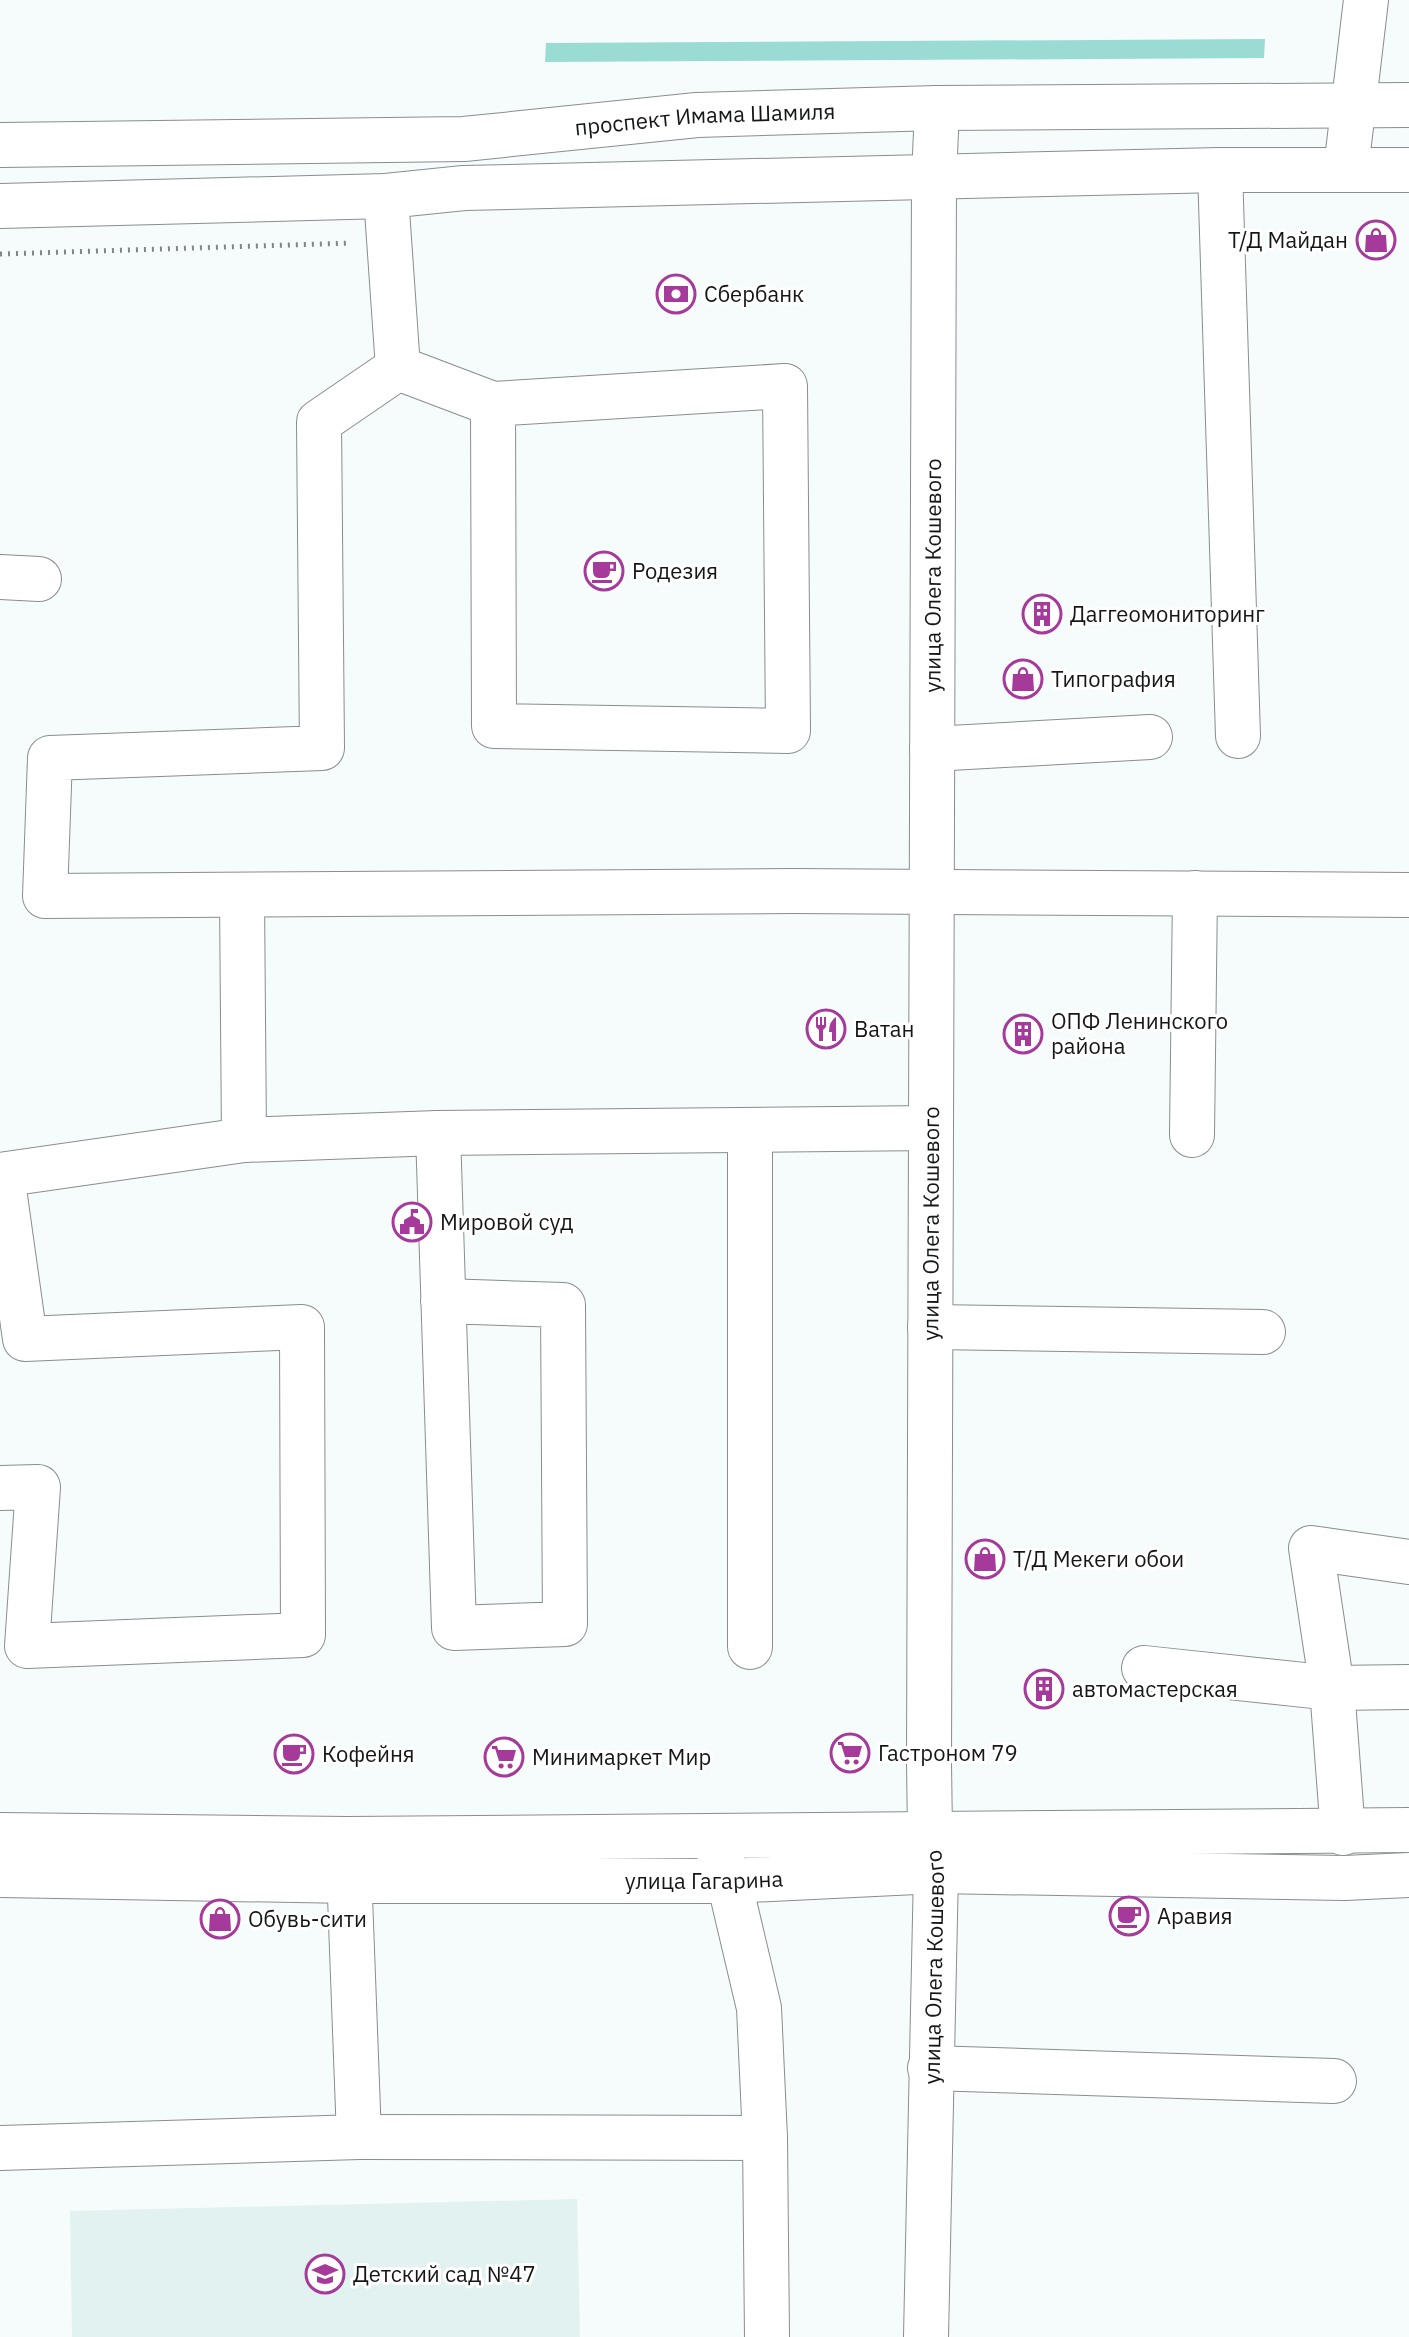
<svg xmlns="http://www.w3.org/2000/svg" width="1409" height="2337" viewBox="0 0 1409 2337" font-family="'IBM Plex Sans',sans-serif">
<rect width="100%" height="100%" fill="#f5fcfb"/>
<!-- built -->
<path fill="#e2f2f0" d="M577 2199 580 2337H72L70 2211Z"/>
<!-- green -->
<path fill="#9adbd4" d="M1265 39 1264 58 545 62 546 43Z"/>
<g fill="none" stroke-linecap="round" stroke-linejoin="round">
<defs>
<g id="minor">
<path d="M1346 169 1366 0"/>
<path d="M1220 170 1238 736"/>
<path d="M386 196 398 368 319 422 322 748 50 758 45 896 792 891 1409 895"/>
<path d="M398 368 493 404"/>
<path d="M785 386 788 731 494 726 493 404Z"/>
<path d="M0 577 39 579"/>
<path d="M932 749 1150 737"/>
<path d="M242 895 244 1140"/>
<path d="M438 1133 454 1628 565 1624 563 1305 443 1301"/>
<path d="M1192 1135 1195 893"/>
<path d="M0 1175 244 1140 438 1133 931 1128"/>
<path d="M930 1327 1263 1332"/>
<path d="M0 1488 38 1487 27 1646 303 1635 302 1327 25 1339 2 1175"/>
<path d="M750 1647V1130"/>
<path d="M1144 1668 1332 1688 1311 1548 1409 1562"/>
<path d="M1343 1833 1332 1688 1409 1687"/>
<path d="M930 2068 1334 2081"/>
<path d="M359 2137 765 2138 759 2008 729 1881 717 1848"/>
<path d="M765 2138 767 2337"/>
<path d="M0 2148 359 2137 348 1843"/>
<path id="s1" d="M926 2337 936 1871 930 1831 929 1764 934 178 937 108"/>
</g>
<g id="major">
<path id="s2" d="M0 145 464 139 697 115 937 108 1409 105"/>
<path d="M0 206 386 196 464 188 1220 170H1409"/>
<path d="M0 1835 348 1839 1409 1830"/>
<path id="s3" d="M0 1875 351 1881H729L936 1871 1345 1878 1409 1875"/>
</g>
</defs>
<!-- minor casing -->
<use href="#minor" stroke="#888e8d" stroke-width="46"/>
<!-- major casing -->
<use href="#major" stroke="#888e8d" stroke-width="46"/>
<!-- path -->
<path stroke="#818585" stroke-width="5" stroke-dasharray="2 6" stroke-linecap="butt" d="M0 254 351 243"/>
<!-- minor -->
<use href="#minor" stroke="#fff" stroke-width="44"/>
<!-- major -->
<use href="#major" stroke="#fff" stroke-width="44"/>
</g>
<!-- icons -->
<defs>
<symbol id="shop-ring" viewBox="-11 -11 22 22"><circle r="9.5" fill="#fff" stroke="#a63a9b" stroke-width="1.5"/><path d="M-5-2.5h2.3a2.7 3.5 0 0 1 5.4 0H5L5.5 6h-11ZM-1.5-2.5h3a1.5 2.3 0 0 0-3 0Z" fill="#a63a9b"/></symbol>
<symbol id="bank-ring" viewBox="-11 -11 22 22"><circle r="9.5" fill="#fff" stroke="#a63a9b" stroke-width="1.5"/><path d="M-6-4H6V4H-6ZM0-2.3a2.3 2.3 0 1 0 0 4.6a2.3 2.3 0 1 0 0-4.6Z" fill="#a63a9b"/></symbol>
<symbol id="cafe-ring" viewBox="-11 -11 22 22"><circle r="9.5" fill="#fff" stroke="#a63a9b" stroke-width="1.5"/><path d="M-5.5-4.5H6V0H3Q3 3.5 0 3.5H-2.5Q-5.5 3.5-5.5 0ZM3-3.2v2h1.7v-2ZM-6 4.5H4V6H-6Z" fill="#a63a9b"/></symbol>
<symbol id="building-ring" viewBox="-11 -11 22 22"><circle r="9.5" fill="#fff" stroke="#a63a9b" stroke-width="1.5"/><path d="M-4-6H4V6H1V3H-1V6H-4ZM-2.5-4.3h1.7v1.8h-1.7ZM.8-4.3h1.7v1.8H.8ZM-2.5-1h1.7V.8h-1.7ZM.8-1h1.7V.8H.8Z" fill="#a63a9b"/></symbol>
<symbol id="restaurant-ring" viewBox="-11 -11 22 22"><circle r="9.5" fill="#fff" stroke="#a63a9b" stroke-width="1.5"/><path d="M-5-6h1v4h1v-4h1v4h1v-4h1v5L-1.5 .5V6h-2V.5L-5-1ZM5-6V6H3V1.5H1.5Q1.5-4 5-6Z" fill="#a63a9b"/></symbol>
<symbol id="civic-ring" viewBox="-11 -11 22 22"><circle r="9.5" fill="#fff" stroke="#a63a9b" stroke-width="1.5"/><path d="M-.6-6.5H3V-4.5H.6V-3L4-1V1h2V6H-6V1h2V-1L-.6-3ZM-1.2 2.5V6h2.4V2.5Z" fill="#a63a9b"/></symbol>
<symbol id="supermarket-ring" viewBox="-11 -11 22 22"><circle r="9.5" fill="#fff" stroke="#a63a9b" stroke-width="1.5"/><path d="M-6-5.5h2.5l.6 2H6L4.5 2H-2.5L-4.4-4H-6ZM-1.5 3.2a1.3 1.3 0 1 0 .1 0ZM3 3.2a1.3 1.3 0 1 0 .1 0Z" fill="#a63a9b"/></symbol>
<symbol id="school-ring" viewBox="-11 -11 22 22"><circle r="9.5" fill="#fff" stroke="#a63a9b" stroke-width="1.5"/><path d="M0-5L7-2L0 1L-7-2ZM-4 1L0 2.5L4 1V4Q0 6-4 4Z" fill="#a63a9b"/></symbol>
</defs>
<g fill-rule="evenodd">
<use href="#shop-ring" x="1354" y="218" width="44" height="44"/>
<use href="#bank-ring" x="654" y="272" width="44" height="44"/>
<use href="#cafe-ring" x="582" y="549" width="44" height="44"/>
<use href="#building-ring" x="1020" y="592" width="44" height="44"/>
<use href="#shop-ring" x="1001" y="657" width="44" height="44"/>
<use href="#restaurant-ring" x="804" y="1007" width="44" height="44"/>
<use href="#building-ring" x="1001" y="1012" width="44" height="44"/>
<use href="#civic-ring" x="390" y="1200" width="44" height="44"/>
<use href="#shop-ring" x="963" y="1537" width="44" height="44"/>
<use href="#building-ring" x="1022" y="1667" width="44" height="44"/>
<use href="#supermarket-ring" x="828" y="1731" width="44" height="44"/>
<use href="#cafe-ring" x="272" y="1732" width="44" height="44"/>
<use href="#supermarket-ring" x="482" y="1735" width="44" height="44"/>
<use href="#cafe-ring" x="1107" y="1894" width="44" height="44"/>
<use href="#shop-ring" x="198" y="1897" width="44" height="44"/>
<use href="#school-ring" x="303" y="2252" width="44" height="44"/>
</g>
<g text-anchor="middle" stroke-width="6" stroke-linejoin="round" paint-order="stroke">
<!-- street labels -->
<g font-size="22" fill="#151717" stroke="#fff">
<text dy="8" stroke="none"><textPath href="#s2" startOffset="706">проспект Имама Шамиля</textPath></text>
<text dy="8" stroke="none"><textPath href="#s1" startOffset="1762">улица Олега Кошевого</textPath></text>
<text dy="8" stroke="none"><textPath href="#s1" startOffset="1114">улица Олега Кошевого</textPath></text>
<text dy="8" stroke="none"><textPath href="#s3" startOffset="704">улица Гагарина</textPath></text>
<text dy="8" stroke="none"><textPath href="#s1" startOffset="370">улица Олега Кошевого</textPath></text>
</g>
<!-- poi labels -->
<g font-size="22" fill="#151717" stroke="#fff" text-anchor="start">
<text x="1348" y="248" text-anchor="end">Т/Д Майдан</text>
<text x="704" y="302">Сбербанк</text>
<text x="632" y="579">Родезия</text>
<text x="1070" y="622">Даггеомониторинг</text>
<text x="1051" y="687">Типография</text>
<text x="1051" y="1029">ОПФ Ленинского<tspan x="1051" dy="25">района</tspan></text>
<text x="854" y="1037">Ватан</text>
<text x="440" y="1230">Мировой суд</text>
<text x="1013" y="1567">Т/Д Мекеги обои</text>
<text x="1072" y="1697">автомастерская</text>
<text x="878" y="1761">Гастроном 79</text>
<text x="322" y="1762">Кофейня</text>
<text x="532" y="1765">Минимаркет Мир</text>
<text x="1157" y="1924">Аравия</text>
<text x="248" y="1927">Обувь-сити</text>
<text x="353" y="2282">Детский сад №47</text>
</g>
</g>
</svg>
